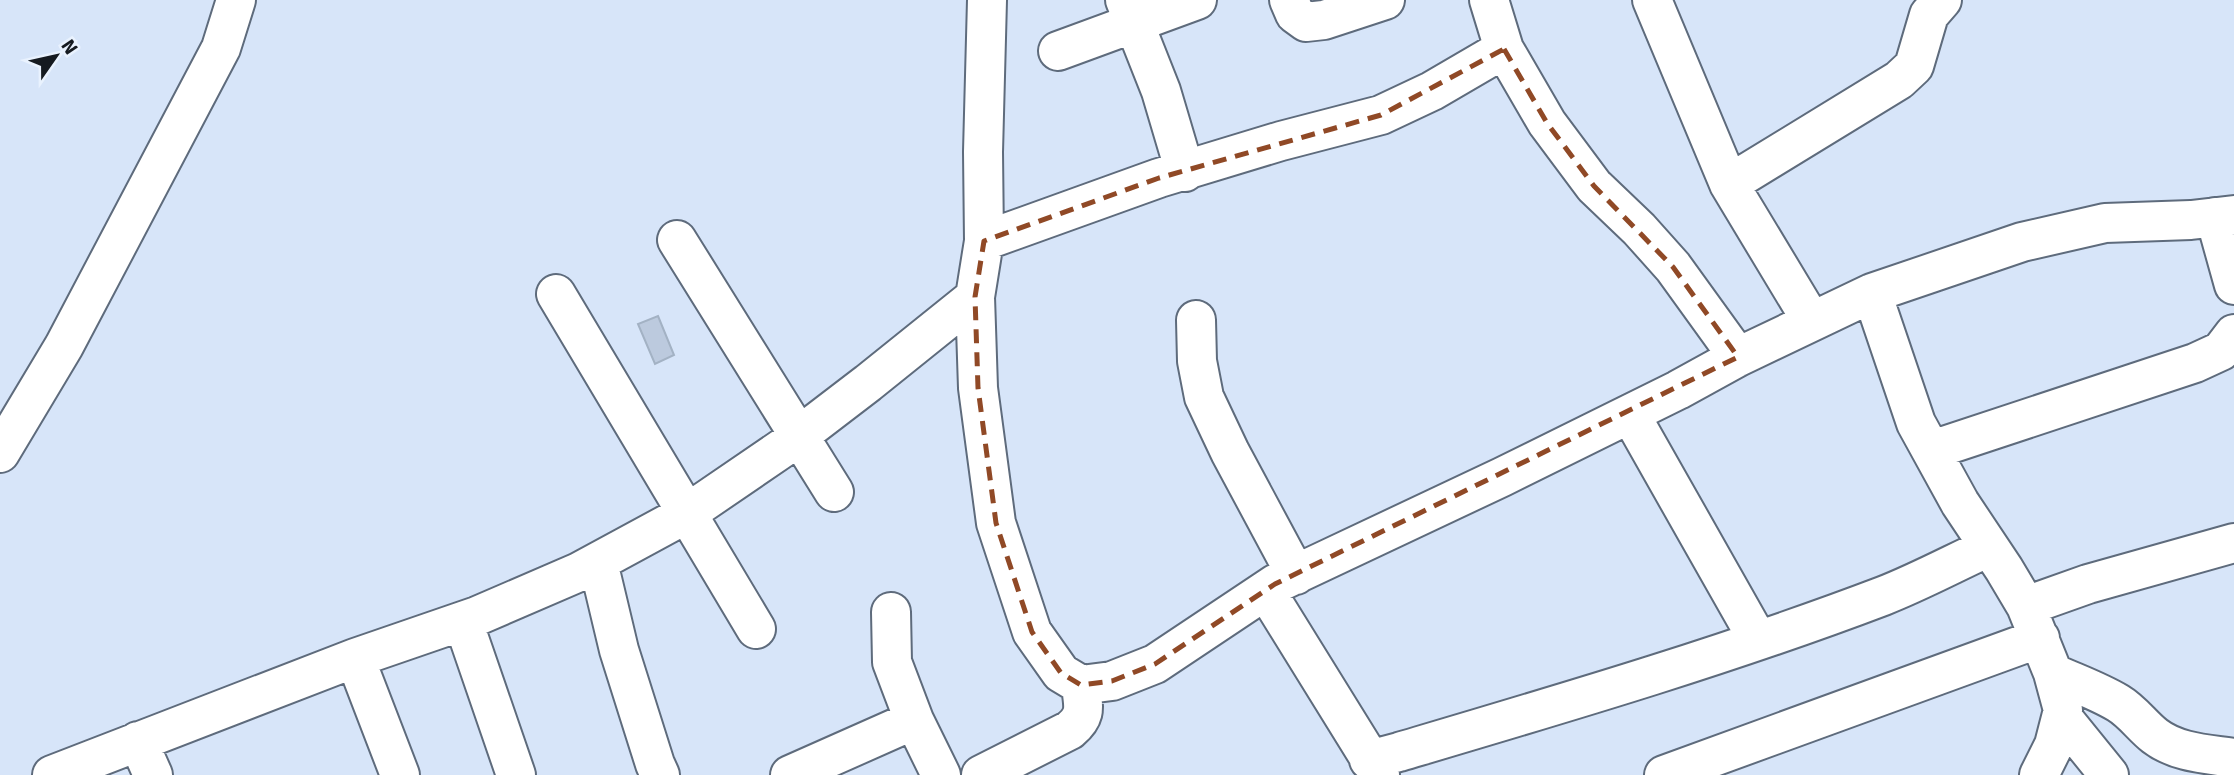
<svg xmlns="http://www.w3.org/2000/svg" width="2234" height="775" viewBox="0 0 2234 775" font-family="Signika,sans-serif">
<rect width="100%" height="100%" fill="#d7e5f9"/>
<!-- building -->
<path fill="#bccade" stroke="#a3b2c4" stroke-width="2" d="M658 316 674 355 655 364 638 324Z"/>
<g fill="none" stroke-linecap="round" stroke-linejoin="round">
<defs>
<path id="minor" d="M987 0 983 152 984 241 975 297 978 388 996 523 1032 632 1061 673 1081 685 1112 681 1155 664 1275 584 1502 477 1678 390 1738 357 1872 293 2022 242 2105 223 2191 220 2234 215
M1125 0 1161 91 1185 172
M1289 0 1295 14 1306 22 1324 20 1385 0
M1489 0 1504 49 1547 123 1594 186 1639 229 1673 267 1738 357
M1652 0 1729 184 1811 320
M1058 51 1197 0
M1729 184 1899 80 1914 66 1929 15 1942 0
M2215 217 2234 285
M677 240 834 492
M984 241 1159 178 1281 141 1381 115 1432 91 1504 49
M1872 293 1916 423 1960 503 2004 569 2026 606 2053 673 2063 710 2054 745 2039 775
M556 294 756 629
M1196 320 1197 361 1204 397 1230 452 1296 575
M1630 414 1758 640
M1932 450 2195 363 2221 351 2234 334
M0 453 64 346 221 48 236 0
M598 562 619 650 655 764 660 775
M1266 591 1380 775
M2026 606 2088 584 2234 543
M891 612 892 662 914 720 941 775
M463 621 516 775
M355 658 400 775
M2053 673C2075 683 2098 691 2118 703 2133 712 2142 726 2155 736 2177 753 2208 754 2234 758
M2062 717 2109 775
M138 741 153 775
M1369 760 1399 752C1561 704 1725 656 1883 596 1919 582 1954 563 1989 547
M52 775 355 658 477 616 579 572 686 514 787 445 868 383 975 297
M790 775 914 720
M981 775 1070 730C1088 715 1083 706 1081 685
M1664 775 2040 638"/>
</defs>
<!-- minor casing -->
<use href="#minor" stroke="#5e6b7c" stroke-width="42"/>
<!-- minor -->
<use href="#minor" stroke="#fff" stroke-width="38"/>
</g>
<!-- marked area -->
<path fill="none" stroke="#904926" stroke-width="5" stroke-dasharray="14 9" stroke-linejoin="round" d="M1504 49 1547 123 1594 186 1673 267 1738 357 1275 584 1155 664 1112 681 1081 685 1061 673 1032 632 996 523 978 388 975 297 984 241 1159 178 1381 115Z"/>
<!-- north arrow -->
<g transform="translate(56 56) rotate(56)" stroke="#e9f2fe" stroke-width="5" paint-order="stroke">
<path d="M0-5L12 26L0 18L-12 26Z" fill="#151a20"/>
<text y="-10" font-size="19" font-weight="bold" text-anchor="middle" fill="#151a20">N</text>
</g>
</svg>
